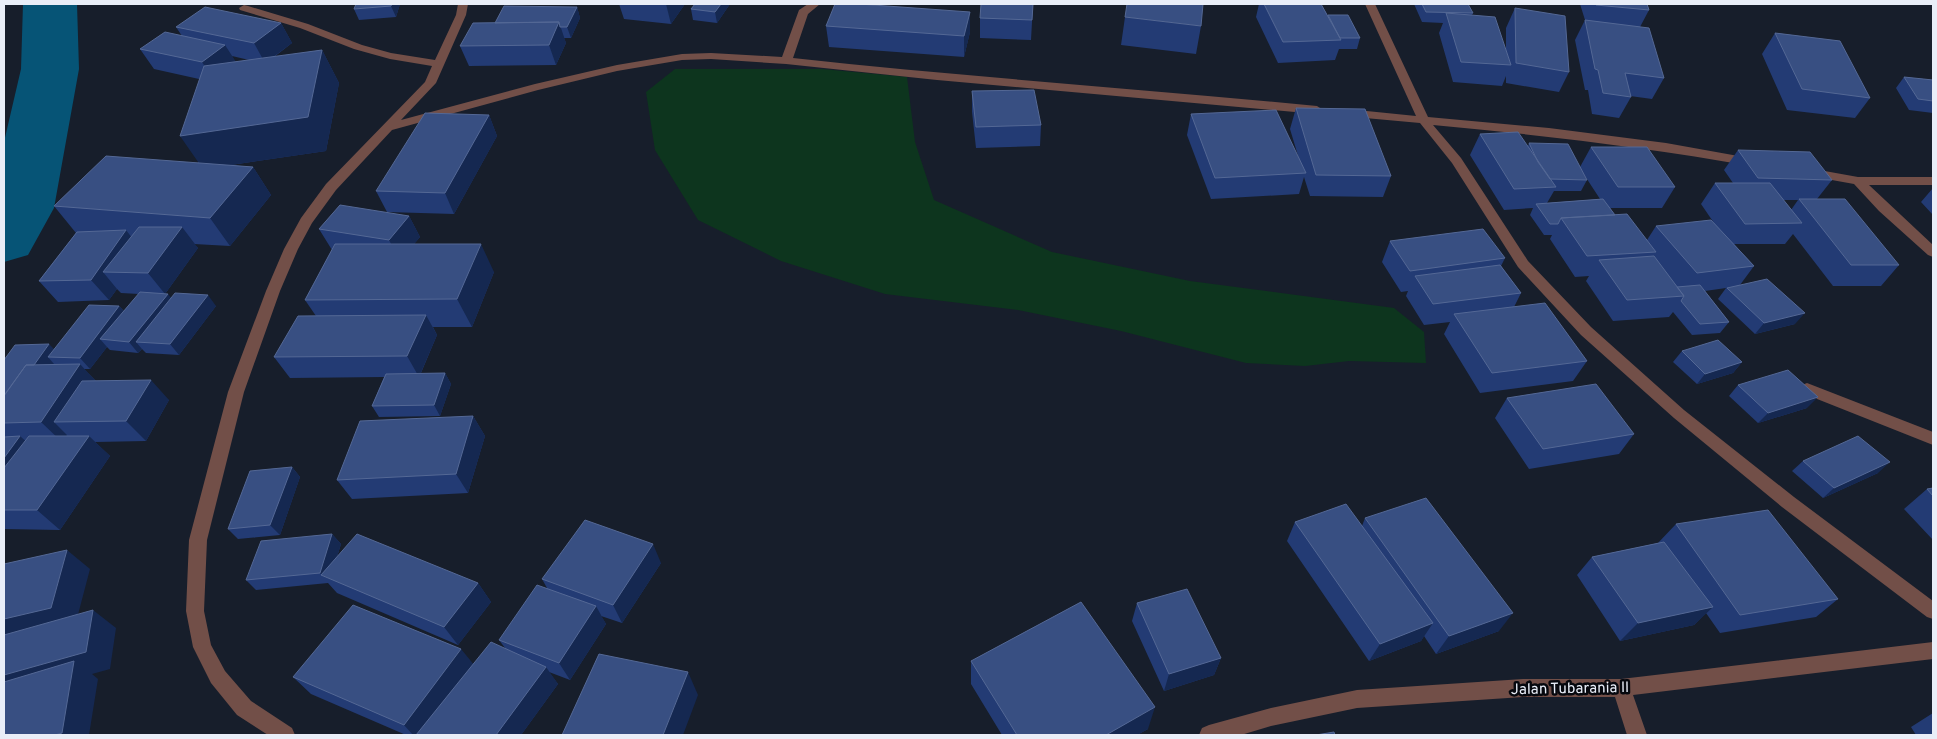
<svg xmlns="http://www.w3.org/2000/svg" width="1937" height="739" viewBox="0 0 1937 739" font-family="Overpass,sans-serif">
<rect width="100%" height="100%" fill="#171e2b"/>
<!-- green -->
<path fill="#0d351e" d="M675 69H822L907 77 915 142 934 200 1052 252 1190 281 1394 308 1424 332 1426 363 1349 361 1305 366 1246 363 1121 331 1018 310 885 294 781 261 698 220 655 150 646 92Z"/>
<g fill="none" stroke-linecap="round" stroke-linejoin="round">
<!-- river -->
<path fill="#065476" fill-rule="evenodd" d="M23 4H77L79 69 54 208 28 255 4 262V142L21 69Z"/>
<!-- minor -->
<path fill="#724f48" fill-rule="evenodd" d="M458 4H468L466 15 436 83 401 120 535 84 617 65 682 54 711 53 782 57 799 10 808 4H820L808 14 793 58C967 77 1142 89 1317 106L1323 110 1317 114 937 80 786 64 711 59 682 60 617 71 538 90 392 130 336 190 312 223 298 249 280 291 244 392 207 540 204 611 211 645 225 671 251 701 292 728 295 735H268L237 715 211 683 193 647 186 611 189 540 228 392 266 291 284 249 301 218 326 184 425 82 432 66 390 59 354 49 300 28 240 10 239 8 244 5 248 6 308 24 362 45 391 53 435 60 456 15Z
M1365 4H1375L1428 117 1549 128 1666 143 1755 159 1757 162 1755 165 1751 166C1646 147 1540 135 1433 125L1461 158 1528 261 1591 327 1684 410 1794 497 1933 601V619L1927 617 1782 507 1674 418 1581 335 1518 267 1452 163 1420 123 1343 116 1341 113 1347 109 1416 116Z
M1808 168 1858 177H1933V185H1869L1933 245V257L1928 255 1879 211 1854 184 1804 175 1802 172 1804 169Z
M1807 383 1933 432V445L1802 393 1799 389 1802 385Z
M1933 642V659L1633 695 1647 735H1627L1615 697H1523L1357 708 1271 726 1241 735H1199L1202 728 1209 725 1271 708 1357 690 1523 679H1621Z"/>
</g>
<!-- wall -->
<path fill="#233b74" fill-rule="evenodd" d="M400 4 396 17 359 20 354 9Z
M619 4H685L671 24 624 19Z
M695 4H730L717 23 693 20 691 9Z
M1033 4 1031 40 980 38V18Z
M1259 4H1321L1328 16V15L1360 38 1357 49H1339L1335 60 1278 63 1256 17Z
M1414 4H1468L1473 13 1472 15 1506 51V28L1515 8 1569 72 1559 92 1506 83V76L1502 86 1453 82 1439 33 1443 23 1422 22Z
M1580 4H1647L1649 10 1640 27 1664 78 1652 99 1630 96 1631 97 1619 118 1592 114 1588 90H1585L1575 40 1585 20Z
M577 7 580 18 571 38H564L566 43 556 65 469 66 460 46 495 23Z
M1125 17 1201 26 1196 54 1121 45Z
M281 23 292 43 274 57 322 50 339 83 326 151 231 165 253 167 271 195 230 246 194 244 198 248 165 294 171 298 216 306 179 355 146 353 142 349 138 353 110 350 107 347 90 369H84L96 381 169 400 146 441 95 442 110 456 60 530 4 529V360L54 349 119 306 124 311 139 294 121 293 117 289 109 300 58 302 39 281 76 233 54 206 198 163 199 79 154 69 140 49 182 36 176 27ZM232 56 249 60 235 62Z
M826 26 970 32 964 57 829 47Z
M1775 33 1870 98 1855 118 1787 110 1762 54Z
M1904 77 1933 80V113L1909 110 1896 88Z
M972 91 1041 125 1040 146 976 148 972 112Z
M1296 108 1391 176 1383 197 1310 196 1304 177 1299 194 1211 199 1187 135 1191 114 1299 159 1290 129Z
M489 115 497 136 454 214 387 212 376 191Z
M1480 134 1528 146 1529 143 1580 167 1591 147 1675 187 1662 208H1610L1615 215 1647 240 1656 226 1714 223 1701 204 1715 183H1733L1724 170 1738 150 1832 180 1817 199 1899 265 1881 286H1833L1793 234 1785 244H1734L1754 266 1740 285 1795 324 1755 334 1718 299 1726 288 1705 291 1729 322 1720 333 1692 335 1673 312 1669 317 1613 321 1586 281 1589 276 1575 277 1550 239 1552 235H1544L1530 215 1533 208 1504 210 1470 155ZM1583 173 1600 199 1547 203 1554 191H1581L1587 180ZM1783 200H1798L1791 210Z
M1933 188V215L1921 202Z
M409 216 420 237 414 244 494 272 472 327H433L437 335 421 373H445L451 384 440 416 379 417 372 406 384 377 290 378 274 357 316 316 305 300 332 250 319 229Z
M1390 241 1505 258 1501 266 1521 293 1514 307 1587 361 1573 381 1480 393 1444 334 1450 322 1424 325 1406 296 1408 291 1401 292 1382 262Z
M1682 351 1742 362 1733 373 1697 384 1673 362Z
M1738 385 1807 408 1758 423 1729 396Z
M1507 398 1634 434 1619 454 1529 469 1495 418Z
M473 416 485 436 468 493 352 499 337 480Z
M1803 461 1878 473 1823 498 1792 471Z
M292 467 300 477 280 535 238 539 228 529Z
M1933 488V540L1904 509 1927 489Z
M1365 518 1499 631 1436 654 1424 636 1421 641 1369 661 1287 541 1295 522 1362 526Z
M1676 524 1838 599 1816 617 1720 633 1706 613 1694 625 1620 641 1577 575 1592 557 1658 543Z
M332 534 341 544 337 557 478 583 491 602 458 645 337 593 328 583 256 590 246 580Z
M661 563 622 623 601 616 606 624 570 680 549 672 558 684 521 735H406L311 694 293 677 473 664 505 648 499 640 547 588 542 579Z
M1137 603 1221 658 1214 675 1164 691 1132 621Z
M971 661 1148 729 1137 735H1002L971 684Z
M1933 713V735H1916L1911 727Z"/>
<!-- shaded-wall -->
<path fill="#152851" d="M392 4H400L396 17 391 6Z
M666 4H685L671 24Z
M721 4H730L717 23 715 12Z
M577 7 580 18 571 38 567 27Z
M970 12V32L964 57V36Z
M559 22 566 43 556 65 549 45Z
M281 23 292 43 265 63 254 43Z
M225 45 238 65 215 82 202 62Z
M322 50 339 83 326 151 203 169 180 136Z
M489 115 497 136 454 214 445 193Z
M253 167 271 195 230 246 210 218Z
M409 216 420 237 400 261 389 240Z
M182 227 198 248 165 294 148 273Z
M126 230 142 251 103 272 117 289 109 300 91 280Z
M481 244 494 272 472 327 457 299Z
M168 294 177 305 136 342 142 349 138 353 129 342Z
M208 295 216 306 179 355 170 344Z
M119 306 129 317 100 339 107 347 90 369 80 358Z
M1805 313 1795 324 1755 334 1764 323Z
M426 315 437 335 419 377 407 356Z
M49 344 60 355 48 357 54 364 25 405 14 394Z
M1742 362 1733 373 1697 384 1705 374Z
M80 364 99 385 54 422 67 435 62 442 41 422Z
M445 373 451 384 440 416 434 405Z
M151 380 169 400 146 441 126 421Z
M1818 397 1807 408 1758 423 1768 413Z
M473 416 485 436 468 493 456 474Z
M20 436 42 456 4 510V458Z
M89 436 110 456 60 530 37 510Z
M1890 462 1878 473 1823 498 1834 488Z
M292 467 300 477 280 535 270 525Z
M332 534 341 544 330 579 323 576 320 573Z
M653 544 661 563 622 623 613 605Z
M67 550 90 569 75 626 4 643V619Z
M478 583 491 602 458 645 444 627Z
M596 606 606 624 570 680 559 663Z
M1713 607 1694 625 1620 641 1638 623Z
M93 610 116 628 110 669 92 674 98 679 89 735H55L4 699V675Z
M1513 613 1499 631 1436 654 1449 636Z
M1433 623 1421 641 1369 661 1380 644Z
M461 649 475 666 424 735H413L404 725Z
M1221 658 1214 675 1164 691 1169 674Z
M546 667 558 684 521 735H496Z
M688 672 698 695 683 735H663Z
M1155 707 1148 729 1137 735H1106Z"/>
<!-- building -->
<path fill="#384f82" stroke="#546895" d="M356 4H392L391 6 354 9Z
M695 4H721L715 12 691 9Z
M835 4H859L970 12 964 36 826 26Z
M981 4H1033L1032 20 980 18Z
M1127 4H1203L1201 26 1125 17Z
M1264 4H1321L1341 40 1283 42Z
M1422 4H1468L1473 13 1426 12Z
M1596 4H1647L1649 10 1596 5Z
M504 6 577 7 567 27H560L559 22 495 23Z
M205 7 281 23 254 43 176 27Z
M1515 8 1565 16 1569 72 1516 63Z
M1446 13 1495 17 1511 65 1461 62Z
M1328 15H1348L1360 38H1340Z
M1585 20 1649 28 1664 78 1625 73 1631 97 1603 93 1598 70 1595 69Z
M559 22 549 45 460 46 473 23Z
M165 32 225 45 202 62 140 49Z
M1775 33 1840 41 1870 98 1802 89Z
M322 50 308 117 180 136 204 66Z
M1904 77 1933 80V101L1918 99Z
M1034 90 1041 125 976 127 972 91Z
M1296 108 1365 109 1391 176 1316 175Z
M1276 110 1306 173 1215 178 1191 114Z
M425 113 489 115 445 193 376 191Z
M1518 132 1556 187 1514 189 1480 134Z
M1529 143 1568 144 1587 180 1550 179 1538 162Z
M1591 147H1647L1675 187H1618Z
M1738 150 1810 152 1832 180 1758 178Z
M106 156 253 167 210 218 54 206Z
M1715 183H1770L1802 223 1745 224Z
M1603 199 1615 215 1561 218 1558 224H1550L1536 204Z
M1799 199H1845L1899 265H1851Z
M340 205 409 216 389 240 319 229Z
M1627 214 1656 252 1587 256 1561 218Z
M1711 220 1754 266 1697 273 1656 226Z
M139 227H182L148 273 103 272Z
M1483 229 1505 258 1410 271 1390 241Z
M126 230 91 280 39 281 77 232Z
M335 244H481L457 299 305 300Z
M1654 256 1684 296 1627 300 1599 260Z
M1500 265 1521 293 1433 304 1415 276Z
M1767 279 1805 313 1764 323 1727 288Z
M1700 285 1729 322 1700 324 1681 301 1684 296 1677 287Z
M140 292 168 294 129 342 100 339Z
M175 293 208 295 170 344 136 342Z
M1545 303 1587 361 1492 373 1454 314Z
M89 305 119 306 80 358 48 357Z
M426 315 407 356 274 357 298 316Z
M1718 340 1742 362 1705 374 1682 351Z
M49 344 34 365H26L5 394H4V360L15 345Z
M80 364 41 422 4 423V396L26 365Z
M1788 370 1818 397 1768 413 1738 385Z
M445 373 434 405 372 406 386 374Z
M151 380 126 421 54 422 82 381Z
M1596 384 1634 434 1543 449 1507 398Z
M473 416 456 474 337 480 360 421Z
M20 436 4 458V437Z
M29 436H89L37 510H4V468Z
M1858 436 1890 462 1834 488 1803 461Z
M292 467 270 525 228 529 250 471Z
M1933 488V496L1927 489Z
M1426 498 1513 613 1449 636 1365 518Z
M1346 504 1433 623 1380 644 1295 522Z
M1768 510 1838 599 1740 615 1676 524Z
M585 520 653 544 613 605 542 579Z
M332 534 320 573 246 580 261 541Z
M357 534 478 583 444 627 321 575Z
M1664 542 1713 607 1638 623 1592 557Z
M67 550 51 608 4 619V564Z
M537 585 596 606 559 663 499 640Z
M1187 589 1221 658 1169 674 1137 603Z
M1081 602 1155 707 1106 735H1017L971 661Z
M353 605 461 649 404 725 293 677Z
M93 610 86 652 4 675V635Z
M491 642 546 667 496 735H416Z
M599 654 688 672 663 735H562Z
M74 661 62 733 55 735H4V682Z
M1334 732 1335 735H1316Z"/>
<g text-anchor="middle" stroke-width="5" stroke-linejoin="round" paint-order="stroke">
<!-- near-street labels -->
<g font-size="15" fill="#e9eef8" stroke="#06080e">
<text transform="translate(1570 688) rotate(-1)" y="5">Jalan Tubarania II</text>
</g>
</g>
<!-- border -->
<rect width="1937" height="739" fill="none" stroke="#e9eef8" stroke-width="10"/>
</svg>
